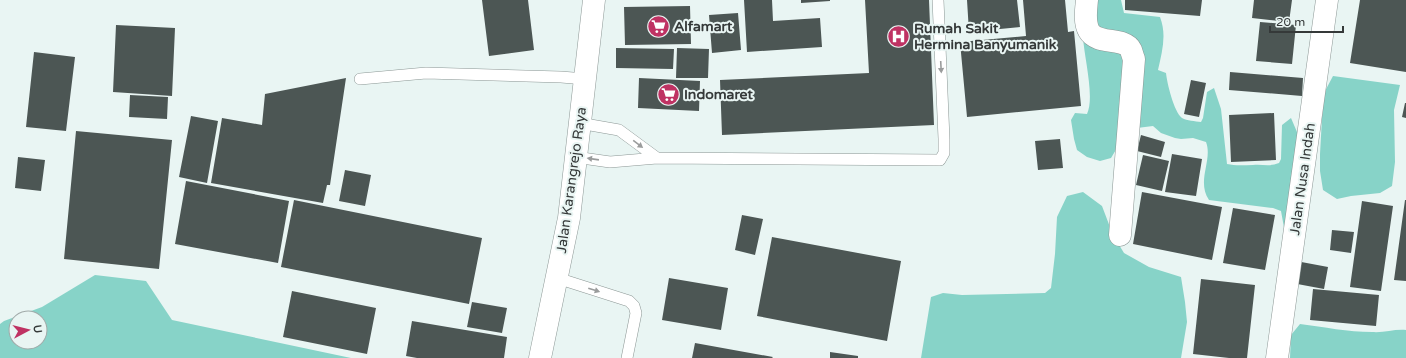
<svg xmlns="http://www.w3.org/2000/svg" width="1406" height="358" viewBox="0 0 1406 358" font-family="'Varela Round',sans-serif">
<rect width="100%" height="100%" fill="#e9f5f3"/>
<!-- green -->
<path fill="#87d3c8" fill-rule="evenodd" d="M1081 0H1121L1124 13 1160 17C1167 35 1162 52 1158 70L1166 73C1167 83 1174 112 1182 118 1187 121 1195 121 1201 122L1203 118 1207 92 1214 88 1221 109 1227 164C1236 166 1244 165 1253 165 1263 164 1269 167 1279 163L1281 159 1282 125 1291 118 1297 132 1298 148 1285 233 1281 211 1273 208 1209 200C1196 181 1213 160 1206 142L1193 138 1181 139 1175 138 1161 133 1153 126 1137 128 1117 148 1111 158 1100 161 1087 157 1077 150 1074 139 1071 120 1075 113 1087 114C1095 97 1084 57 1083 37 1082 25 1082 12 1081 0Z
M1333 76 1400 85 1394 110 1395 162 1392 186 1380 193 1351 196 1337 199 1323 190 1320 171V154L1322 118 1324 93Z
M1083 192 1102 206 1113 235 1124 253 1149 267 1181 277 1185 302 1187 322 1181 358H921L931 297 943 293 962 295 1045 293 1051 288 1055 254 1057 217 1067 196Z
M95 275 146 281 172 320 351 358H0V324L4 321 42 307ZM16 318H40V342H16Z
M1300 324C1324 327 1348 332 1372 332 1384 333 1394 329 1406 330V358H1290L1291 335Z"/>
<!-- building -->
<path fill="#4c5654" d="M482 0H528L534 50 489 56Z
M744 0H772L773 21 820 18 822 47 747 52Z
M801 0H830V1L801 3Z
M865 0H929L934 125 722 135 720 80 869 73Z
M967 0H1017L1020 27 969 32Z
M1023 0H1065L1068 32 1074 31 1081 106 967 117 960 42 1026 36Z
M1125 0H1202L1200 16 1125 10Z
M1254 0H1292L1289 22 1252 18Z
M1360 0H1406V72L1350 63Z
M690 6 691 44 625 45 624 7Z
M738 13 741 50 712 53 709 15Z
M1260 22 1296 25 1292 64 1256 61Z
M116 25 175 28 172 96 113 92Z
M616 48 674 49 673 69 616 68Z
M677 48 709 49 708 78H676Z
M34 52 75 57 66 131 26 127Z
M1230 72 1303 78 1302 96 1229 90Z
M346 78 330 185H327L323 203 211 183 222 118 262 125 265 94Z
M639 78 700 81 699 111 638 108Z
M1191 80 1206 83 1199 117 1184 114Z
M130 95 168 97 167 119 129 117Z
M1405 103H1406V118L1402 117Z
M1274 113 1276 160 1231 162 1229 115Z
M191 116 218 121 207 183 179 177Z
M76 131 172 140 159 269 64 259Z
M1141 135 1165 142 1161 157 1137 151Z
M1060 139 1063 168 1038 170 1035 141Z
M1172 154 1202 159 1196 196 1165 192Z
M1143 155 1169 161 1162 191 1136 185Z
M18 157 45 160 41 191 15 188Z
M345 170 371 175 365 206 339 201Z
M186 181 289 201 278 263 175 244Z
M1142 192 1222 207 1212 260 1133 244Z
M294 200 482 238 469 304 281 267Z
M1405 200H1406V281L1394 280Z
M1362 201 1393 206 1381 291 1350 287Z
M1233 208 1275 215 1265 270 1223 263Z
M742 215 763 219 755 255 735 250Z
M1332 230 1354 232 1351 253 1330 250Z
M772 237 901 261 887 341 757 316Z
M1296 261 1328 267 1324 289 1292 283Z
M669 278 728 288 721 330 662 320Z
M1201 279 1255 285 1247 358H1229L1193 354Z
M1313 289 1379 295 1376 326 1310 320Z
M292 291 376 308 367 354 283 337Z
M472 302 507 308 502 333 467 327Z
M412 321 507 337 504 358H417L406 356Z
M695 343 773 357 772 358H692Z
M830 352 858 356V358H830Z"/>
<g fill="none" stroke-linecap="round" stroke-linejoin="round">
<defs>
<path id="lane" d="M360 79 426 73 561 77 585 79
M579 123 619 130 657 158
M575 157 610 162 657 158 940 160 944 153V139L938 0
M557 278 629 301 634 306 636 313 627 358"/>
<path id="street" d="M1087 0C1086 10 1084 22 1089 31 1097 45 1125 37 1131 50 1132 53 1133 57 1134 59L1120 235
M1277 358 1327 0"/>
<path id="secondary" d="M540 358 569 218 594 0"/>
</defs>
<!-- lane casing -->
<use href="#lane" stroke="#8c9795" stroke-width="12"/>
<!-- street casing -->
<use href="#street" stroke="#8c9795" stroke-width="23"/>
<!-- secondary casing -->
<use href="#secondary" stroke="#8c9795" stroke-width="23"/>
<!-- lane -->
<use href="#lane" stroke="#fff" stroke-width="11"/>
<!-- street -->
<use href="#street" stroke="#fff" stroke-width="22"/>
<!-- secondary -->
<use href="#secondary" stroke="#fff" stroke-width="22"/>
</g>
<!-- one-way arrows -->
<defs><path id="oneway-solid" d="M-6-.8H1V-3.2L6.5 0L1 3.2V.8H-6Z"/></defs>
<g fill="#9a9c9c">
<use href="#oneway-solid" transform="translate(941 67) rotate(87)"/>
<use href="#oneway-solid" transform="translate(638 144) rotate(37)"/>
<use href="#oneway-solid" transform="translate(593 159) rotate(-172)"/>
<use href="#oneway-solid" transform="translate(594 290) rotate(17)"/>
</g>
<!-- icons -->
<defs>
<symbol id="supermarket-disc" viewBox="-11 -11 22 22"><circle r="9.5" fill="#bf3263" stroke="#e9f5f3"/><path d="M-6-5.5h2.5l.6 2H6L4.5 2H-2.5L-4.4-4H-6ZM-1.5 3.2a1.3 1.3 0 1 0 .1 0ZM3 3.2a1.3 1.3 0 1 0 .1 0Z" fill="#fff"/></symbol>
<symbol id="hospital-disc" viewBox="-11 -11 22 22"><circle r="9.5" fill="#bf3263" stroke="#e9f5f3"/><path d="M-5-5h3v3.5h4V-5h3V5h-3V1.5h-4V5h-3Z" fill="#fff"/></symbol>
</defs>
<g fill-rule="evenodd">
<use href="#supermarket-disc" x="646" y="14" width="25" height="25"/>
<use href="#hospital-disc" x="886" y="24" width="25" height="25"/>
<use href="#supermarket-disc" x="656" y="82" width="25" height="25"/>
</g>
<g text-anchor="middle" stroke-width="4" stroke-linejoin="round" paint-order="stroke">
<!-- poi labels -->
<g font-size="14" font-weight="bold" fill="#353939" stroke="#e9f5f3" text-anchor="start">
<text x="674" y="31">Alfamart</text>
<text x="914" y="33">Rumah Sakit<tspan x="914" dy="16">Hermina Banyumanik</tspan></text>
<text x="684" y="99">Indomaret</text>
</g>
<!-- street labels -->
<g font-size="14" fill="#353939" stroke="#e9f5f3">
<text transform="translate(1302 179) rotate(-82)" y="5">Jalan Nusa Indah</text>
<text transform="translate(571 180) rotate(-82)" y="5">Jalan Karangrejo Raya</text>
</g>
</g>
<!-- north arrow -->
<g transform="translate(28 330) rotate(83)"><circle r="19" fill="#e9f5f3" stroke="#a1aaa9"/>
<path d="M0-3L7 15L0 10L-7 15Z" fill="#bf3263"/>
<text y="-6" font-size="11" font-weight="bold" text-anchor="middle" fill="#353939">U</text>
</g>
<!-- scale -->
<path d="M1270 26v6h73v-6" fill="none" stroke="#353939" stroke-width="2"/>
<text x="1276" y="26" font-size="12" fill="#353939" stroke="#e9f5f3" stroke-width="3" paint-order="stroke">20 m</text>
</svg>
